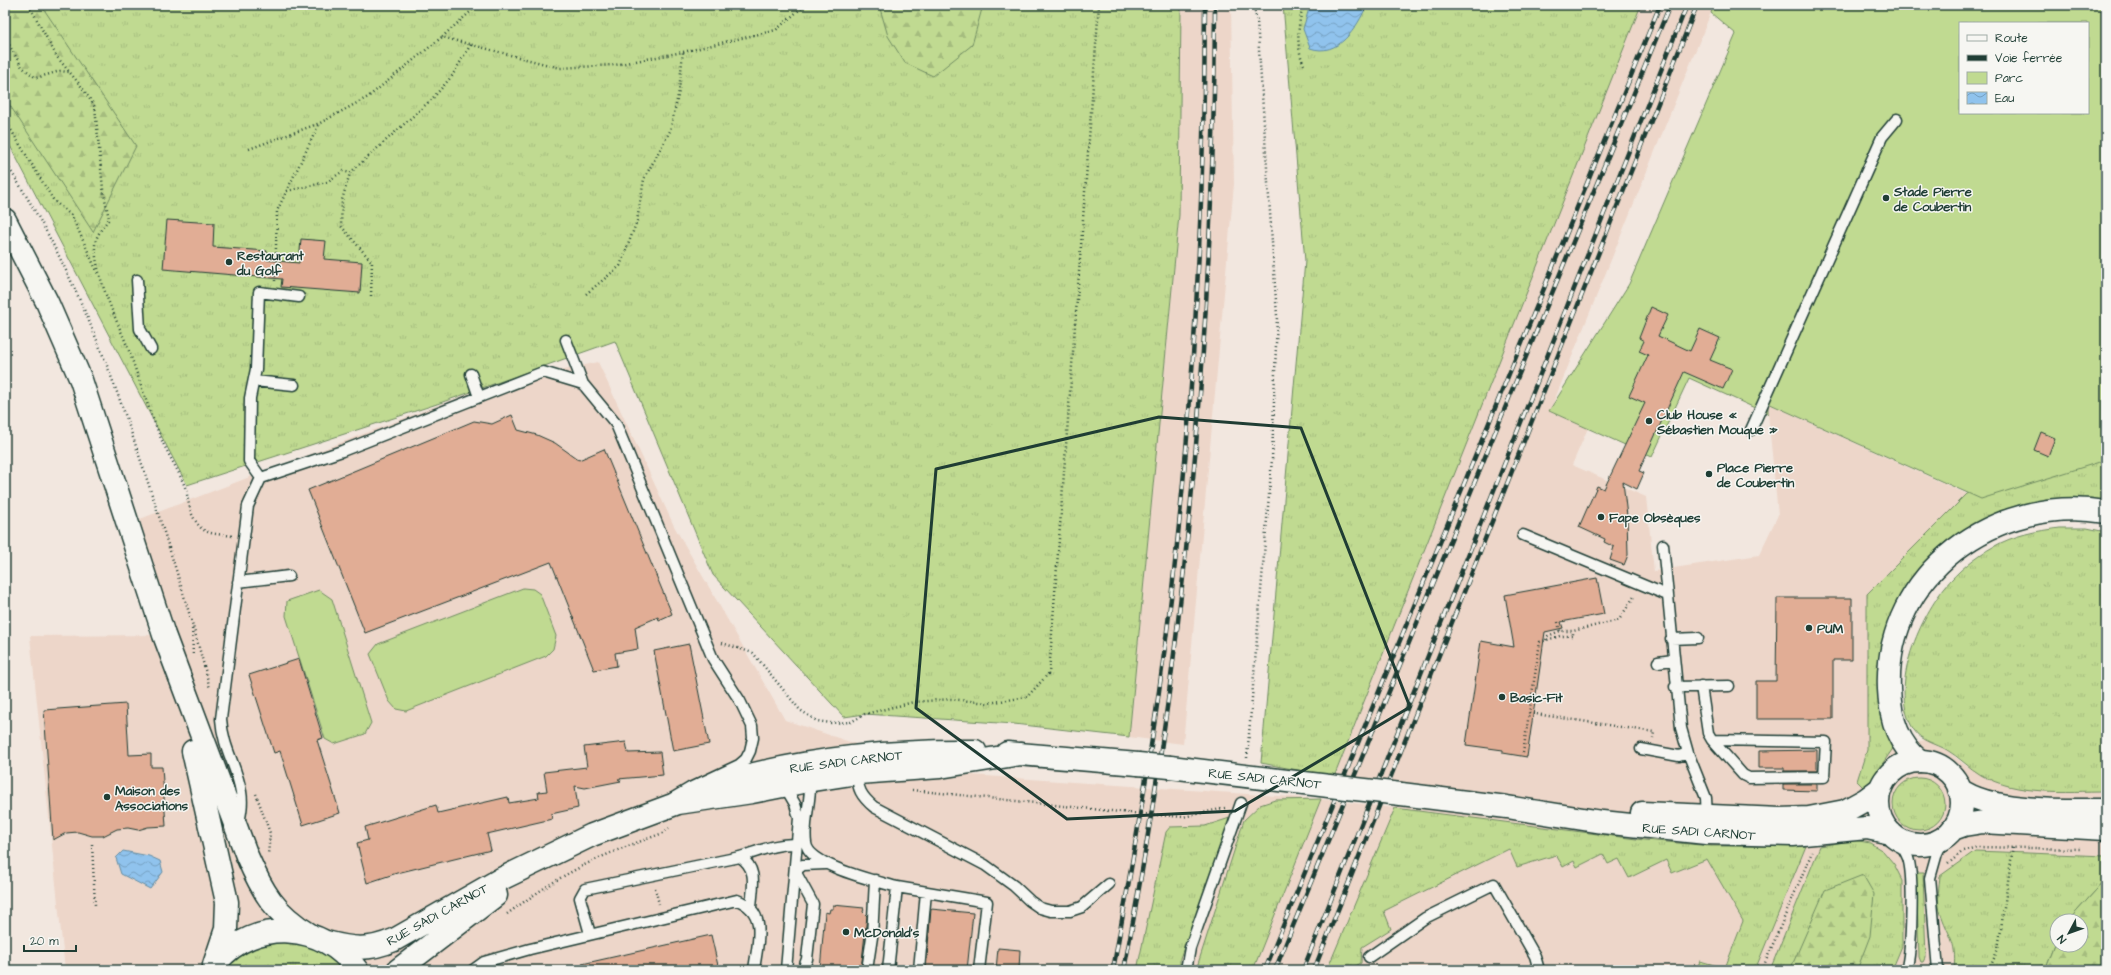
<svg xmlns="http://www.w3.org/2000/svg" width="2111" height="975" viewBox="0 0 2111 975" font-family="'Architects Daughter',sans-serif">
<defs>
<pattern id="grass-tufts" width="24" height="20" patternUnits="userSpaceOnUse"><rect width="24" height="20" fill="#c0da91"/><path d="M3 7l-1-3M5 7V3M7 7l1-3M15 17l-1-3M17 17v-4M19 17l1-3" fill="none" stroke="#a5bc7e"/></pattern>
<pattern id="forest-firs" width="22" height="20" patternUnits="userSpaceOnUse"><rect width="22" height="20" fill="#c0da91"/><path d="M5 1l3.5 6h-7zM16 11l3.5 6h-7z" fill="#a5bc7e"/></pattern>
<pattern id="water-waves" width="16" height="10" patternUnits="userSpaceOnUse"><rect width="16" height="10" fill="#90c3ed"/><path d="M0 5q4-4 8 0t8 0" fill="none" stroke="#75a0c1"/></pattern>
</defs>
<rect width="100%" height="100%" fill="#f2e7df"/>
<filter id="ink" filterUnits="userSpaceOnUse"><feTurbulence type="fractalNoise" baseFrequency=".025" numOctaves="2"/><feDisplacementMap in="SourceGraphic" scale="8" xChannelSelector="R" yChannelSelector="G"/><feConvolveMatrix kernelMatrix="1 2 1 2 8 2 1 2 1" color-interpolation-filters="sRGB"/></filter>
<g filter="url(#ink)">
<!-- built -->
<path fill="#edd6c9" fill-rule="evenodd" d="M1181 5H1231L1234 184 1183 744 1129 737 1179 215Z
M1638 5H1714L1550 411 1588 428 1572 465 1646 497 1654 571 1759 555 1778 515 1767 403 1967 494 1867 594 1868 749 1926 740 1948 751 1965 765 2001 784 2057 791H2106V970H65L30 636 164 635 140 519 473 392 598 362 674 526 785 720 941 773 1321 799 1395 808 1404 785 1334 777ZM2057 921H2081V945H2057Z"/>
<!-- grass -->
<path fill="url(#grass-tufts)" stroke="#708c62" d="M5 5H1181L1179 215 1129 737 1014 724 865 714 844 717 713 575 615 341 437 404 187 485 5 136Z
M1283 5H1641L1334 777 1261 763 1305 261Z
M2106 449V502L2046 499 1984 519 1945 542 1911 581 1890 620 1894 747 1865 789 1857 781 1867 749V594L1967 494Z
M2060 528H2087L2106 532V791C2066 791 2017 796 1981 775 1969 768 1959 757 1947 750 1937 744 1921 741 1914 730 1888 690 1918 621 1945 587 1957 572 1976 556 1993 547 2014 535 2036 531 2060 528Z
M1893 804a26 26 0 1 1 52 0a26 26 0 1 1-52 0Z
M1321 799 1253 970H1196L1244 820 1260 805 1275 800Z
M1395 808 1644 840 1712 846H1806L1755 970H1708L1698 966 1700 961 1725 968 1743 921 1707 859 1672 873 1666 860 1629 878 1619 859 1608 864 1603 854 1577 867 1574 861 1563 867 1556 855 1517 867 1509 849 1384 911 1391 929 1362 947 1361 963 1352 968V970H1327Z
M1233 817 1180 958V970H1137L1166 832 1170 827 1205 826Z
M1854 840 1870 843 1883 851 1894 864 1902 880V946L1892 970H1770L1820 846Z
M1975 851 2106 856V879L2068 921H2057V939L2045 970H1954C1957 939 1948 937 1940 911 1937 901 1939 886 1940 876Z
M1916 873H1923L1926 958 1924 962H1921L1919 957Z
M282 940C311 946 322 947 344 970H222L247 948Z
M1632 965 1673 970H1602Z"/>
<!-- forest -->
<path fill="url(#forest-firs)" stroke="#708c62" d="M5 5H41L136 146 93 232 5 98Z
M879 5H983L972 45 933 76 905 63 888 36Z
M1863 875 1874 894 1870 936 1857 970H1790L1825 890Z
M2106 879V970H2045L2057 939V945H2081V921H2068Z"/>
<!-- park -->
<path fill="#c0da91" stroke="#708c62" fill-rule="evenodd" d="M1714 5H2106V460L1981 499 1768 403V414L1689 378 1652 457 1549 411 1629 284 1736 34 1711 13ZM1960 23H2088V113H1960Z
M523 588 533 589 540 594 556 636 553 649 546 656 406 711 396 709 389 701 370 654 378 644Z
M319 590 332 599 371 723 365 734 334 744 325 739 286 616 287 601Z"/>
<!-- water -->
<path fill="url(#water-waves)" stroke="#638da3" d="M1310 5H1367C1357 28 1338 58 1310 48L1303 29Z
M123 851 149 856 160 861 163 872 150 889 121 874 116 858Z"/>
<!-- building -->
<path fill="#e1ad95" stroke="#1f3d34" d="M167 220 214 223 213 247 267 251V260L299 263 301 239 326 241 324 259 362 262 360 293 281 287 282 279 163 269Z
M1651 307 1668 315 1658 336 1690 351 1700 329 1720 338 1710 360 1732 369 1723 389 1684 372 1639 471 1644 473 1637 489 1623 482 1627 516 1628 555 1624 565 1610 560 1614 547 1604 542 1605 539 1579 527 1597 486 1604 489 1645 403 1629 396 1648 355 1639 351 1644 341 1639 338Z
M512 415 518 430 537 435 555 443 579 460 604 449 672 614 659 620 658 617 635 627 638 649 615 653 617 666 594 670 551 562 365 633 308 490 474 421 492 424Z
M2041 432 2055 438 2048 456 2034 450Z
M1597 578 1604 614 1561 622 1563 628 1545 632 1527 757 1503 753V750L1466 745 1481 641 1514 647 1505 595Z
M1777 598H1852V660H1833V719H1756V681H1776Z
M689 644 709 744 673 751 654 651Z
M299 659 323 738 317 740 340 813 303 825 280 751 274 753 249 675Z
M126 704 129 755 151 754V767H162L166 826 148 827 138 830 128 828 117 829 103 836H92L78 832 66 833 53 840 44 710Z
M626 742 628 753 660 752 663 775 618 779 621 781 585 788 575 786 578 808 551 814 552 819 487 834 491 850 397 873 367 883 357 843 368 840 365 827 436 805 438 813 508 797 509 803 539 798 538 792 547 791 544 772 587 767 584 747Z
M1817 750V771H1784V768H1759V751Z
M1783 784H1817V791L1783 790Z
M833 905 864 908 863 912 867 916 861 970H820L825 912 829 913 830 909H833Z
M931 909 973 913 967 970H926Z
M711 935 719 970H583L582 964Z
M998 948 1020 950 1019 970H996Z"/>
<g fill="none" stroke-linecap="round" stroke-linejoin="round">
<defs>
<path id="lane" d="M137 280 140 329 151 349
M566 340 583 384
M471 374 479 397
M254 381 294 385
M1751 430 1882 137 1897 119
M261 478 249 461 250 398 256 369 259 292 299 297
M1523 535 1667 595
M1663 545 1681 728 1688 753 1706 798 1707 817
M238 582 289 576
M1671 639 1698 638
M1658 662 1673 660
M1701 686 1708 733 1712 740 1826 742 1824 777 1749 778 1743 775 1712 740
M1675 687 1729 686
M1641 749 1679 756 1688 753
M858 773C856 788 862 797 874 807L985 865 1014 886 1030 901 1040 908 1051 911H1070L1082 907 1109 884
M810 778C812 798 803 822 806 843 808 866 877 881 897 887L888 970
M784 785 795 804 799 818 786 970
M239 823C241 813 243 803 241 792 237 766 223 749 221 719L248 506 261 478 342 451 543 372 583 384 616 424 713 659 740 701 752 726 753 738 750 751 746 759 739 765 690 788 673 798
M1895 837C1900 844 1905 850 1908 858 1914 876 1912 952 1906 970
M740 857C759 851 777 843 797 844
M795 871 813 904 807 959 803 970
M795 871 803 865 825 864
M897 887 987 902 979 970
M590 934 580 898 585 889 740 857C759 869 752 888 751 908
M1369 957 1425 918 1494 884 1535 956 1539 970
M473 970 484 962 530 949 737 900C769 912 757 944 754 970
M867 970 872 937 875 880
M919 970 926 892
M1186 970 1190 948 1241 803
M1938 970 1930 878 1937 853 1945 836"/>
<path id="secondary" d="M5 220 47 302 81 380 164 635 247 856C262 891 275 914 309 934
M193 751 227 902 226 929 214 965
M1007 753 1138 764
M1878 803a42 42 0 1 1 84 0a42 42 0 1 1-84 0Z
M1170 767 1329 786
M705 788C791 760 885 750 975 751
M1959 789C1991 813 2066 810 2106 810
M1401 794 1507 807 1602 822 1706 833 1793 835 1867 828 1891 833
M1642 813 1780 819 1809 818 1845 811 1865 800 1881 788
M1953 829 1964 825 1983 822 2106 829
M326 942C353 949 368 951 394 940L501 879 592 835 678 803 752 792 813 780 858 773 940 767 1021 754
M217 962C254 918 324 922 357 970
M398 970 496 895"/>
<path id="highway" d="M1920 761C1897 744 1890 717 1889 689 1884 573 1997 493 2106 512"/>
</defs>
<!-- lane casing -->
<use href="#lane" stroke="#1f3d34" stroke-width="13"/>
<!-- secondary casing -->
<use href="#secondary" stroke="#1f3d34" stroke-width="25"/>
<!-- highway casing -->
<use href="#highway" stroke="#1f3d34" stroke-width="25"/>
<!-- path -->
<path stroke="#1f3d34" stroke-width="2.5" stroke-dasharray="1 3" stroke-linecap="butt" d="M29 5 57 57 81 86 95 107 103 189 109 219C102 228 94 238 95 249 98 282 113 312 126 343 137 372 146 403 158 431 164 448 175 464 182 480 191 498 185 509 200 527 207 535 222 534 232 536
M1303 5C1298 26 1295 47 1305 67
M442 37 478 5
M5 38 22 67 36 78 60 71 69 72
M5 120 54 201 72 216 98 274
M249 149 320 123 368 97 442 37 560 68 615 65 683 52 776 30 805 5
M5 162C75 269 115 380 154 501 174 563 194 625 210 689
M287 191 327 182 343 171 350 173
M275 281 277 211 319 124
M586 294 620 266 637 221 644 179 670 131 679 91 683 52
M371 296 372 262 341 226 342 200 350 173 433 98 452 76 471 44
M1558 622 1560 631
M192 625 193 656
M1546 640 1548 636 1560 631H1573L1619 620 1635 595
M722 643 753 653 800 710 817 721 831 723 851 722 865 714 914 702 951 699 988 703 1027 697 1049 673 1099 5
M1529 713 1654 732 1653 738
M1523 753 1540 642 1560 636H1573V631
M1247 758 1272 459 1277 316 1257 20 1253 5
M912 790 1130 813
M256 794 270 833 268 855
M1157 815 1183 817 1225 808
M92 844 95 905
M1948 864 1963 851 1977 847 2082 849
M655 888 659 904
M507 914C528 899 550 883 573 871 602 855 633 844 663 833L669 828
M1685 966 1697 970
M1762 970 1812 852
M1989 970 1998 949 2013 847"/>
<!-- lane -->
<use href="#lane" stroke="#f6f6f2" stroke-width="10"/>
<!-- secondary -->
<use href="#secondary" stroke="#f6f6f2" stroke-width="22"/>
<!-- highway -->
<use href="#highway" stroke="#f6f6f2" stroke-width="22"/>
<defs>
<path id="rail" d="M1113 970C1130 877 1146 784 1159 691 1191 464 1204 234 1205 5
M1124 970C1185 652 1214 329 1215 5
M1265 970 1660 5
M1275 970 1670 5
M1303 970 1687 5
M1314 970 1697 5"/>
</defs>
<!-- rail casing -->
<use href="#rail" stroke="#1f3d34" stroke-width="4.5"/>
<!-- rail -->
<use href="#rail" stroke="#f6f6f2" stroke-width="3" stroke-dasharray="9" stroke-linecap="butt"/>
<defs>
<path id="secondary-bridge" d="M1138 764 1170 767
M1329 786 1401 794"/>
</defs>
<!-- secondary-bridge casing -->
<use href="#secondary-bridge" stroke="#1f3d34" stroke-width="25" stroke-linecap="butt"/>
<!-- path-bridge -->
<path stroke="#1f3d34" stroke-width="2.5" stroke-dasharray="1 3" stroke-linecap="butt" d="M1130 813 1157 815"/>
<!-- secondary-bridge -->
<use href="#secondary-bridge" stroke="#f6f6f2" stroke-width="22"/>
</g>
</g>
<!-- marked area -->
<path fill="none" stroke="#1f3d34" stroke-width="3" stroke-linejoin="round" d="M1159 417 1301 428 1410 707 1235 811 1067 819 916 708 936 469Z"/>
<!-- markers -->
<g fill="#1f3d34" stroke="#f6f6f2" stroke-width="1.5">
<circle cx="1886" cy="198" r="4"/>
<circle cx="229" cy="262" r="4"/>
<circle cx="1649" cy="421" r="4"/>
<circle cx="1709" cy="474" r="4"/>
<circle cx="1601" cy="517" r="4"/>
<circle cx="1809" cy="628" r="4"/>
<circle cx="1502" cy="697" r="4"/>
<circle cx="107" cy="797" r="4"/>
<circle cx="846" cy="932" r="4"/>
</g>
<g text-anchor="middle" stroke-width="3" stroke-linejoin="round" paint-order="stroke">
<!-- poi labels -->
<g font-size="13" font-weight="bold" fill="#1f3d34" stroke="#f6f6f2" text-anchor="start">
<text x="1894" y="196">Stade Pierre<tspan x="1894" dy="15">de Coubertin</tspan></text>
<text x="237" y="260">Restaurant<tspan x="237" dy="15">du Golf</tspan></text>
<text x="1657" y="419">Club House «<tspan x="1657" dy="15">Sébastien Mouque »</tspan></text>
<text x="1717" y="472">Place Pierre<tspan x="1717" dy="15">de Coubertin</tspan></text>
<text x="1609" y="522">Fape Obsèques</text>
<text x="1817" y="633">PUM</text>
<text x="1510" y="702">Basic-Fit</text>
<text x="115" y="795">Maison des<tspan x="115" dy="15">Associations</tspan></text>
<text x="854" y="937">McDonald's</text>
</g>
<!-- street labels -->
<g font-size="13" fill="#1f3d34" stroke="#f6f6f2">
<text transform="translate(846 761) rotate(-7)" y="5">RUE SADI CARNOT</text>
<text transform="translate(1265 778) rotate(6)" y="5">RUE SADI CARNOT</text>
<text transform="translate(1699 831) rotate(4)" y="5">RUE SADI CARNOT</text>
<text transform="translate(437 914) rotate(-29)" y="5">RUE SADI CARNOT</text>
</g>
</g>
<!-- margin -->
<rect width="2111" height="975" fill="none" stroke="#f6f6f2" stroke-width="20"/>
<rect x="10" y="10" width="2091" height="955" fill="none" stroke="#1f3d34" stroke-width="1.5" filter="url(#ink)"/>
<!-- legend -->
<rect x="1959" y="22" width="130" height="92" fill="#f6f6f2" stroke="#a0aca6"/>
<rect x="1967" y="35" width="20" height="6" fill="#f6f6f2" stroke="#a0aca6"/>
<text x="1995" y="42" font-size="12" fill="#1f3d34">Route</text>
<rect x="1967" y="55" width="20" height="6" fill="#1f3d34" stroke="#a0aca6"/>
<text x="1995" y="62" font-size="12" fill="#1f3d34">Voie ferrée</text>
<rect x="1967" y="72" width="20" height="12" fill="#c0da91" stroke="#a0aca6"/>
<text x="1995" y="82" font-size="12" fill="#1f3d34">Parc</text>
<rect x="1967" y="92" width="20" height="12" fill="url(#water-waves)" stroke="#a0aca6"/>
<text x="1995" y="102" font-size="12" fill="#1f3d34">Eau</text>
<!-- north arrow -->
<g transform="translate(2069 933) rotate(229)"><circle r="19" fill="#f6f6f2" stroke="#a0aca6"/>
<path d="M0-3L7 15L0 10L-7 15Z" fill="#1f3d34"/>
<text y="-6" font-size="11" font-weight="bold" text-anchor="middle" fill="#1f3d34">N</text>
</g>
<!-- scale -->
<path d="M24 945v6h52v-6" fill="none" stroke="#1f3d34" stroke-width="2"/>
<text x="30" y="945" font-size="12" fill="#1f3d34" stroke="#f6f6f2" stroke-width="3" paint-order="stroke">20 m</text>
</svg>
